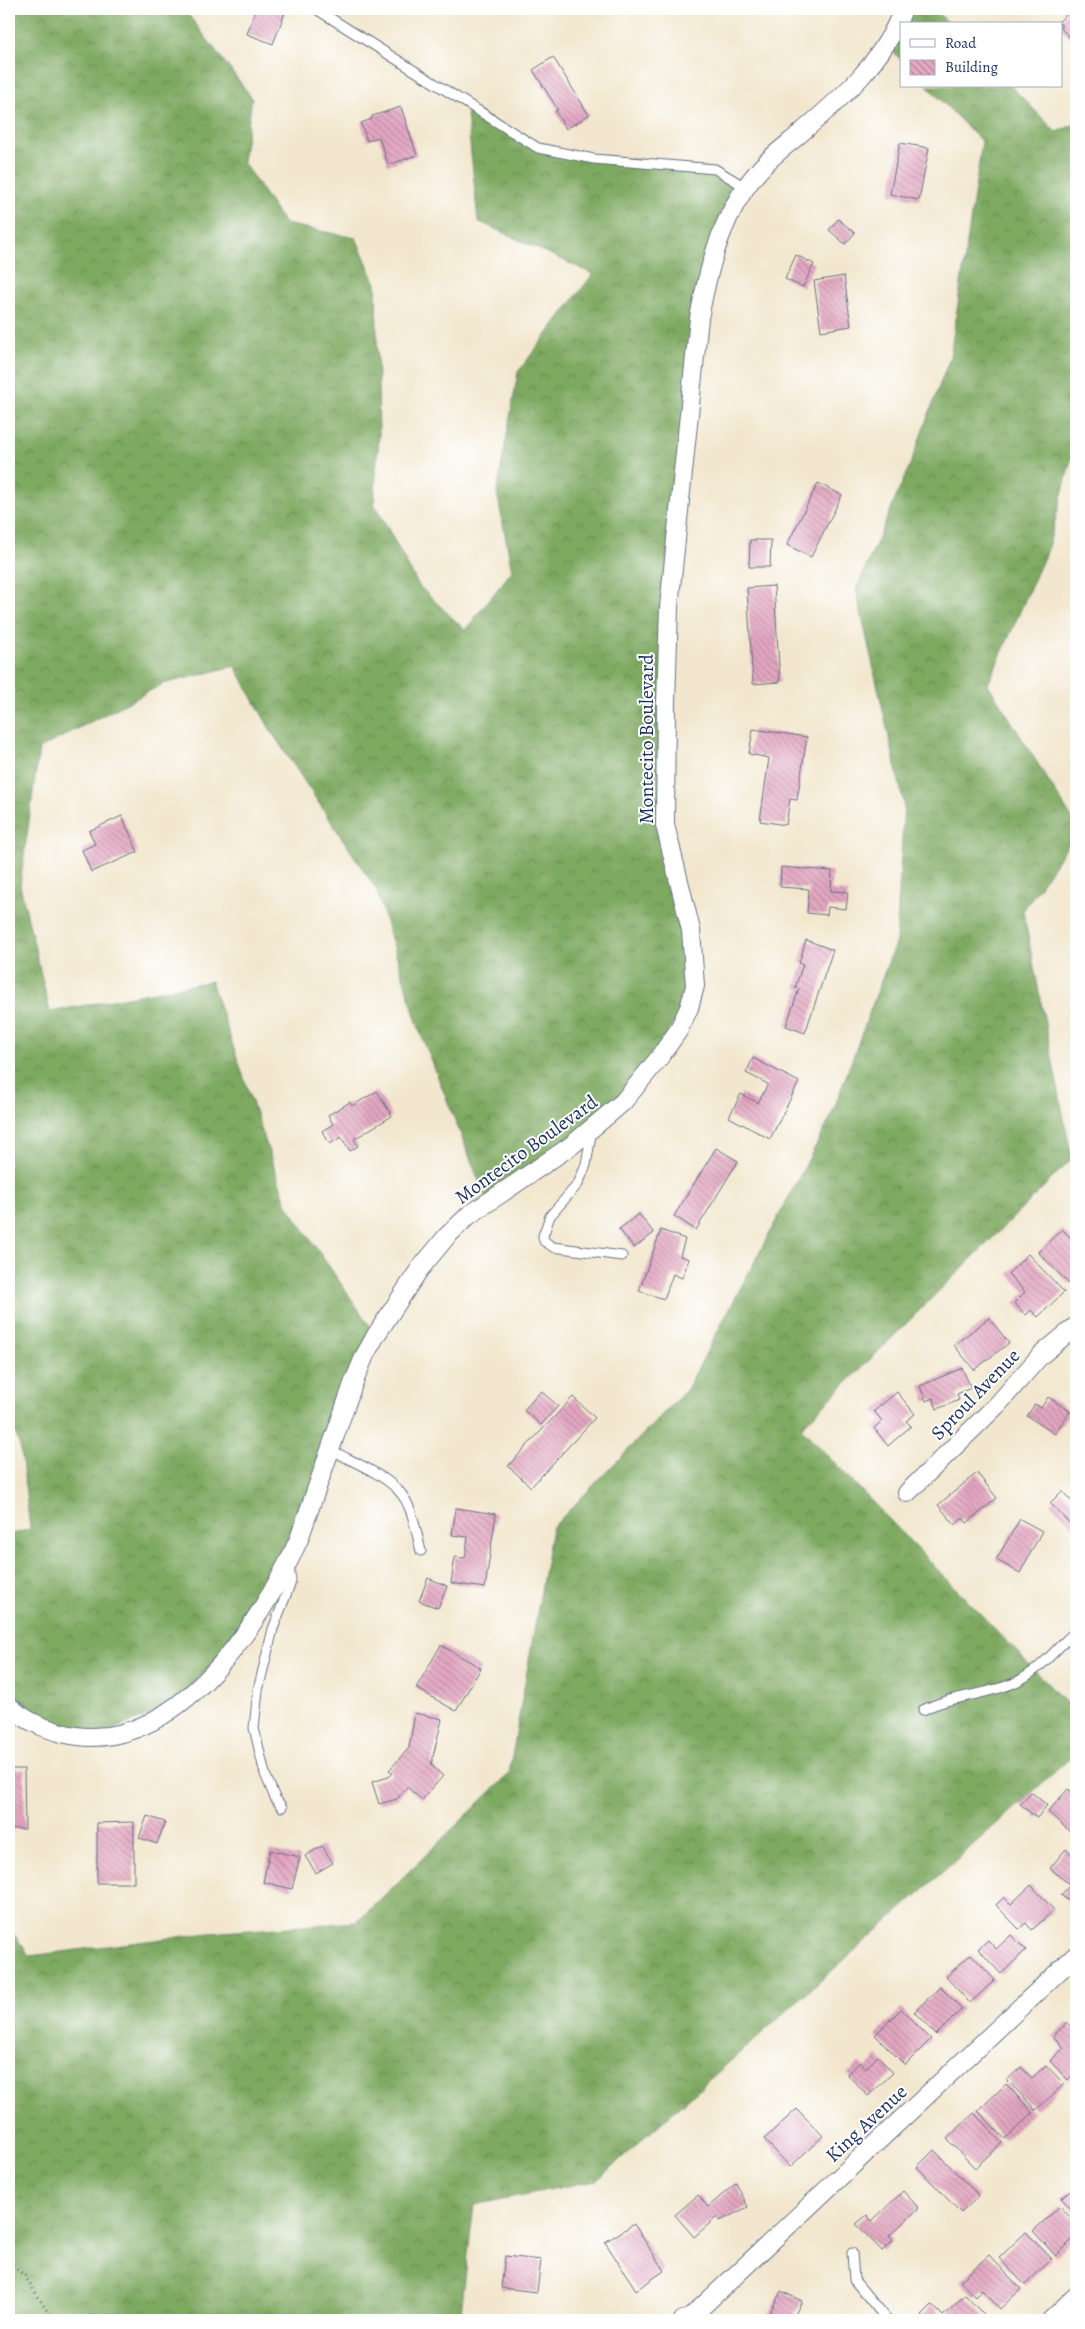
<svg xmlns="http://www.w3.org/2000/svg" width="1085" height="2329" viewBox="0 0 1085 2329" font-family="Alegreya,serif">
<defs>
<pattern id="forest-crowns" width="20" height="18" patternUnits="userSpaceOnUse" patternTransform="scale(1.25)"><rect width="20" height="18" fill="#7ea961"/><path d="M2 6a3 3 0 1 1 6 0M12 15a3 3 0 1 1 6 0" fill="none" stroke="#668a53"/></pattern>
<pattern id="building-back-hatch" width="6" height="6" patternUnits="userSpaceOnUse" patternTransform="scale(1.25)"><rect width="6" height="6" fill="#e3a6c0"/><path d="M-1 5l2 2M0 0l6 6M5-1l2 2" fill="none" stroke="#b7889f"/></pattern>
</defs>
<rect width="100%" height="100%" fill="#fff"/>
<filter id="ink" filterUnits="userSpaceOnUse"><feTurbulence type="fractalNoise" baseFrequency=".02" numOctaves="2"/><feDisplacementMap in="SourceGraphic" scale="10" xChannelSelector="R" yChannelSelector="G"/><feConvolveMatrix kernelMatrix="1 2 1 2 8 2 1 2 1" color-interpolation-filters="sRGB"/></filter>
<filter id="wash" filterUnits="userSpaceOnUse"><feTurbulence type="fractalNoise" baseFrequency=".0096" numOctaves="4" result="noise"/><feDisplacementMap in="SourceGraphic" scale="20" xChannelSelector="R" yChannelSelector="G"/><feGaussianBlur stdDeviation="1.12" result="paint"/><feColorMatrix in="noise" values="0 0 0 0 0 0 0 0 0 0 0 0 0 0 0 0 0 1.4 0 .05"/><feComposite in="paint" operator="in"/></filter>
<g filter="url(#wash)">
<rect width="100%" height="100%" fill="#f2e7ce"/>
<!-- forest -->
<path fill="url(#forest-crowns)" stroke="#4c6c60" d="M9 9H184L252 98 243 162 285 224 356 238 376 284 379 435 374 503 419 586 465 630 512 571 497 492 518 372 593 274 478 221 466 104 538 148 715 169 747 188 706 278 669 607 665 824 695 986 638 1085 487 1201 420 1032 376 889 271 731 235 666 163 684 39 749 20 885 50 1012 211 981 287 1205 376 1335 272 1593 178 1704 90 1738 9 1706V1535L30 1529 21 1450 9 1413Z
M903 9H935L949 24H901V60L885 44Z
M927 86H1011L1056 132 1076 124V441L1048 548 988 684 1076 825V833L1023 911 1072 1159 801 1428 1076 1713V1753L597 2180 474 2205 460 2320H9V1928L30 1956 209 1933 357 1922 509 1774 552 1528 687 1389 830 1119 896 941 904 804 856 590 910 465 950 357 982 142Z"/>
<g id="blocks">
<!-- building -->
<path fill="url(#building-back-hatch)" d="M256 9 286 10 273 44 247 34Z
M1063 9H1076V34L1071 39 1061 28V24H1056L1067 14Z
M553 57 589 115 566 129 555 111 558 110 533 70Z
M401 107 417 155 388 165 379 137 367 141 361 123 372 119V116Z
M900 143 929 148 919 200 890 194Z
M838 219 855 233 845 244 829 230Z
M796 255 814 264 803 287 785 279Z
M844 276 851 326 821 331 814 281Z
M818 483 842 495 811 557 787 545Z
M750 540H771L770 567H749Z
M774 586 780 682 753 684 747 588Z
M753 729 807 737 797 800 790 799 786 825 760 821 769 758 749 754Z
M122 816 138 852 91 872 82 850 95 844 89 831Z
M781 867 832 871 831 891 848 892 846 909 828 907 827 915 807 913 809 889 780 887Z
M1075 919H1076V961H1072Z
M806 940 833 950 805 1033 786 1026 799 989 795 988 803 964 799 963Z
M753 1058 799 1082 770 1139 729 1117 741 1094 758 1103 768 1084 746 1073Z
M377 1091 392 1116 354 1139 358 1146 350 1151 341 1137 330 1144 322 1131 333 1124 328 1115 350 1102 352 1106Z
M716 1148 738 1161 696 1230 674 1216Z
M639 1214 654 1233 634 1248 619 1229Z
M1062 1229 1076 1243V1250L1074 1252 1076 1255V1277L1069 1284 1038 1252Z
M661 1230 685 1239 680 1256 689 1259 682 1278 673 1274 664 1299 639 1291Z
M1028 1254 1064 1292 1038 1317 1031 1310 1026 1315 1014 1303 1025 1292 1008 1274Z
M989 1318 1009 1343 974 1370 954 1345Z
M962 1368 971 1388 957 1394 959 1400 937 1409 933 1398 926 1401 920 1386Z
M541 1391 558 1406 541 1425 524 1410Z
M897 1392 915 1414 906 1421 911 1426 888 1446 874 1428 882 1421 874 1411Z
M573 1397 595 1418 531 1487 508 1466Z
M1048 1397 1070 1411 1055 1434 1027 1416 1035 1404 1041 1408Z
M977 1473 997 1498 967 1523 963 1518 955 1525 938 1505Z
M1062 1491 1076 1506V1530L1050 1503Z
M456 1508 496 1514 485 1588 451 1583 455 1557 465 1558 468 1537 452 1535Z
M1020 1519 1042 1531 1020 1573 996 1560Z
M428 1578 447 1586 438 1608 419 1601Z
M441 1645 481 1668 456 1711 416 1688Z
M415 1713 442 1719 431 1765 443 1776 422 1800 407 1787 397 1799 379 1804 372 1782 389 1777 393 1773 389 1770 409 1748Z
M9 1769H24L25 1829H9Z
M1068 1789 1076 1796V1801L1073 1805 1076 1807V1837L1048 1812Z
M1031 1792 1047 1805 1037 1818 1020 1804Z
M147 1816 165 1822 157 1844 139 1838Z
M134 1822V1883H97V1823Z
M322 1846 333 1863 316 1873 305 1856Z
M1066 1849 1076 1858 1075 1906 1061 1895 1070 1885 1050 1868Z
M270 1850 300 1857 292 1889 263 1882Z
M1031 1885 1054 1910 1032 1930 1026 1923 1019 1929 996 1905 1004 1897 1011 1904Z
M1011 1935 1026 1950 1001 1974 978 1949 988 1940 996 1949Z
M971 1954 995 1980 970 2003 946 1977Z
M940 1987 962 2009 936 2035 914 2012Z
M901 2009 931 2039 905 2065 875 2035Z
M1067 2023 1076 2033V2071L1068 2080 1050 2061 1064 2048 1053 2036Z
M878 2056 893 2073 868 2096 847 2074 860 2062 866 2068Z
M1046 2065 1064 2084 1036 2110 1007 2080 1021 2067 1032 2078Z
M1006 2084 1033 2113 1005 2139 978 2111Z
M797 2109 823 2136 790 2167 764 2139Z
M974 2113 1002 2143 975 2168 947 2139Z
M934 2150 979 2196 961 2213 917 2167Z
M736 2183 748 2207 720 2221 717 2217 694 2237 675 2215 698 2195 708 2207Z
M1070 2190 1073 2193 1076 2190V2214L1061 2198Z
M903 2191 919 2208 889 2236 893 2241 882 2251 856 2224 867 2215 872 2221Z
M1060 2206 1076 2224V2236L1056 2256 1033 2231Z
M634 2224 664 2271 636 2290 605 2242Z
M1026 2232 1052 2259 1025 2285 999 2258Z
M989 2255 1021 2289 1000 2309 982 2290 975 2297 960 2281Z
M505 2256 541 2260 537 2292 501 2288Z
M781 2291 802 2301 792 2320H766Z
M965 2295 984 2315 979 2320H927L922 2315 932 2305 943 2316Z"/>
</g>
</g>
<g filter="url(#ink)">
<use href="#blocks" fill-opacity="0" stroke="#666f85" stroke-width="1"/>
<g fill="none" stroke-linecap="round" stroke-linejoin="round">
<defs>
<path id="lane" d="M316 9 538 148 594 159 715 169 747 188
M592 1129 586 1165 578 1184 550 1216 543 1236 544 1241 553 1247 622 1256
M331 1450C353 1462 380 1472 398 1490 413 1505 416 1532 421 1551
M923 1710C952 1695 986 1696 1016 1682 1040 1671 1056 1648 1076 1631
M282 1807 275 1798 265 1774 254 1728 258 1690 273 1629 291 1582 289 1566
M852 2253 854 2280 887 2320"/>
<path id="street" d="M907 1493 998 1404 1040 1356 1076 1326
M9 1706C22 1718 38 1726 55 1731 168 1768 261 1625 299 1539L353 1384 365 1355 376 1335 419 1270 447 1236 468 1216 572 1145 623 1102 659 1058 678 1031 689 1008 695 986 691 930 665 825 666 703 669 607 699 318C709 264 724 207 763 166 772 156 784 147 795 138 838 101 883 64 903 9
M683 2320 690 2318 1076 1955
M1051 2320 1076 2296"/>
</defs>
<!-- lane casing -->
<use href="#lane" stroke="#666f85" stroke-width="11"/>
<!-- street casing -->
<use href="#street" stroke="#666f85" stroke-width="20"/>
<!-- path -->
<path stroke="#666f85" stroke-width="3" stroke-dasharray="1 4" stroke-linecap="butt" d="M9 2263 25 2276 53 2320"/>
<!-- lane -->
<use href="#lane" stroke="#fff" stroke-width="9"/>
<!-- street -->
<use href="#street" stroke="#fff" stroke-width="18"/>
</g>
</g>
<g text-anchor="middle" stroke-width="4" stroke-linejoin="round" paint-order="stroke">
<!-- street labels -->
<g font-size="20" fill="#1b2f5e" stroke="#fff">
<text transform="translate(646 739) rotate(-90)" y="7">Montecito Boulevard</text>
<text transform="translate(526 1149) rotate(-36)" y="7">Montecito Boulevard</text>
<text transform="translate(975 1394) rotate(-46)" y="7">Sproul Avenue</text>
<text transform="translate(866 2123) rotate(-43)" y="7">King Avenue</text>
</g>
</g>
<!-- margin -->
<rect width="1085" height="2329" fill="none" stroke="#fff" stroke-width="30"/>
<!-- legend -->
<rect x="900" y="22" width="162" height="65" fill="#ffffff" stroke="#a4acbf"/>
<rect x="910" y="39" width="25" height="8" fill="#ffffff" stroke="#a4acbf"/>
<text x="945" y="48" font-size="15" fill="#1b2f5e">Road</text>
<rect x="910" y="60" width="25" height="15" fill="url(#building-back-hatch)" stroke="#a4acbf"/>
<text x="945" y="72" font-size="15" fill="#1b2f5e">Building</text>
</svg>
